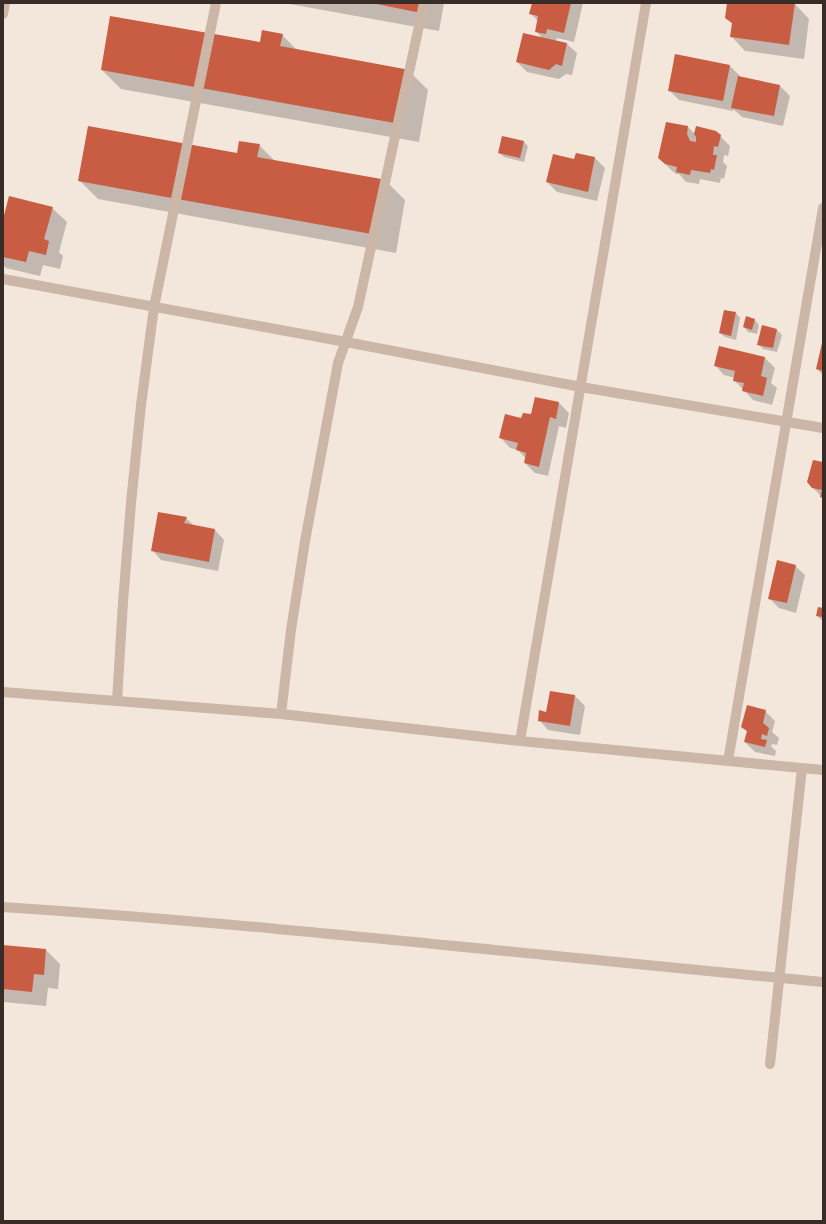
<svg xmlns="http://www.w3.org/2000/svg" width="826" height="1224" viewBox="0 0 826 1224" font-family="Arial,sans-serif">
<rect width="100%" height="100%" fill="#f3e7db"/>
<!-- shadow -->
<path fill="#0003" d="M284 3H444L439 31Z
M533 3H583L574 42 557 38 556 41 567 44 577 53 572 75 566 74 559 79 527 72 517 62 542 38 536 31 538 21 530 13Z
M728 3H785L795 4 809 19 804 59 745 51 731 36 733 24 726 18Z
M282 35 298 51 409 71 428 90 419 142 121 89 102 70 261 44Z
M730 66 740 76 739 78 780 86 790 96 783 126 742 117 733 109V111L679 100 669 90Z
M688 127 695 134 720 136 730 146 728 156 724 155 723 162 727 166 724 179 721 178 720 183 700 179 699 184 686 182 679 174H676L669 168 659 158Z
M523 141 528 146 524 162 504 157 499 153Z
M259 145 275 161 386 181 405 200 396 253 98 199 79 180 238 154Z
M576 154 595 158 605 168 597 201 557 192 547 182 575 160Z
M52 208 67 222 59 252 63 256 60 269 43 265 40 276 6 268 3 265V223Z
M736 313 740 318 736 340 725 337 720 333Z
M755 320 759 325 757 334 748 332 744 327Z
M762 327 777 330 782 335 777 352 763 349 758 344Z
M823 345V375L817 369Z
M719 347 765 358 775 368 771 383 777 388 772 405 753 400 734 380 735 378 724 375 715 365Z
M535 398 559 403 569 413 566 428 559 426 548 476 535 473 525 463 526 459 518 450 510 448 501 438 522 419 531 416Z
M823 463V498L813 488Z
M186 518 194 526 215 530 224 540 218 571 161 560 152 550Z
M795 566 805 575 796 613 779 608 769 598Z
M823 609V621L817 616Z
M575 696 585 706 580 735 548 730 539 720 547 713Z
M765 711 775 721 772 732 779 738 777 745 772 744 771 746 776 751 775 756 755 752 745 742 748 732 742 726Z
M3 946 46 950 60 964 58 989 48 988 46 1006 3 1002Z"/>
<!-- building -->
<path fill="#c95d43" d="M372 3H422L421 13Z
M532 3H571L564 33 547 29 546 34 535 32 538 16 529 14Z
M727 3H795L789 45 730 37 732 23 725 18Z
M110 16 260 42 262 30 283 34 280 46 410 70 400 124 101 70Z
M523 33 567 43 562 66 556 64 549 70 516 62Z
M675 54 730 65 723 101 668 91Z
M738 76 780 85 774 116 731 108Z
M666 122 688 126 687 134 690 141 696 142V137L694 134 696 126 716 131 721 135 718 147 714 146 713 155H717L714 170 711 169 710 173 691 170 690 175 676 172 677 167 665 164 658 158Z
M88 126 237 153 239 141 260 144 257 157 387 180 377 235 78 181Z
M502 136 524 141 520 158 498 153Z
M576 153 595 157 588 192 546 182 553 154 574 159Z
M9 196 53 207 44 239 49 241 46 255 29 251 26 262 3 257V219Z
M724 310 736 312 731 336 719 333Z
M746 316 755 319 752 330 743 327Z
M762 325 777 329 773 348 757 345Z
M822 343H823V371L816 369Z
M719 346 765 357 761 376 767 378 763 396 742 391 744 383 733 381 735 371 714 366Z
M535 397 559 402 556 419 550 417 539 467 524 463 526 453 516 450 518 443 499 438 505 414 521 418 523 413 531 414Z
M813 460 823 462V498L820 497 822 490 812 488 807 482Z
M158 512 187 517 184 523 215 529 209 562 151 551Z
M777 560 796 565 787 603 768 599Z
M818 607 823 608V617L816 616Z
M550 691 575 695 570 726 538 721 539 710 546 712Z
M747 705 766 710 763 723 769 728 767 736 762 734 761 739 767 740 765 747 744 742 747 731 741 727Z
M3 945 46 949 44 975 34 974 32 992 3 989Z"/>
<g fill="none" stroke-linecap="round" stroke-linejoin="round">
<!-- street -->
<path stroke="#cbb6a7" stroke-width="10" d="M3 14 5 3
M3 279 346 342 581 387 823 428
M3 692 281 714 520 741 823 770
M117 701 123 602 131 503 141 405 154 307 216 3
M281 714 291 630 305 541 338 363 358 307 424 3
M520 741 646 3
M728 761 823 208
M3 907C277 925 550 957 823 982
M770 1064 802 768"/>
</g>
<!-- border -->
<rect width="826" height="1224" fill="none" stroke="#372c28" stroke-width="8"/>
</svg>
